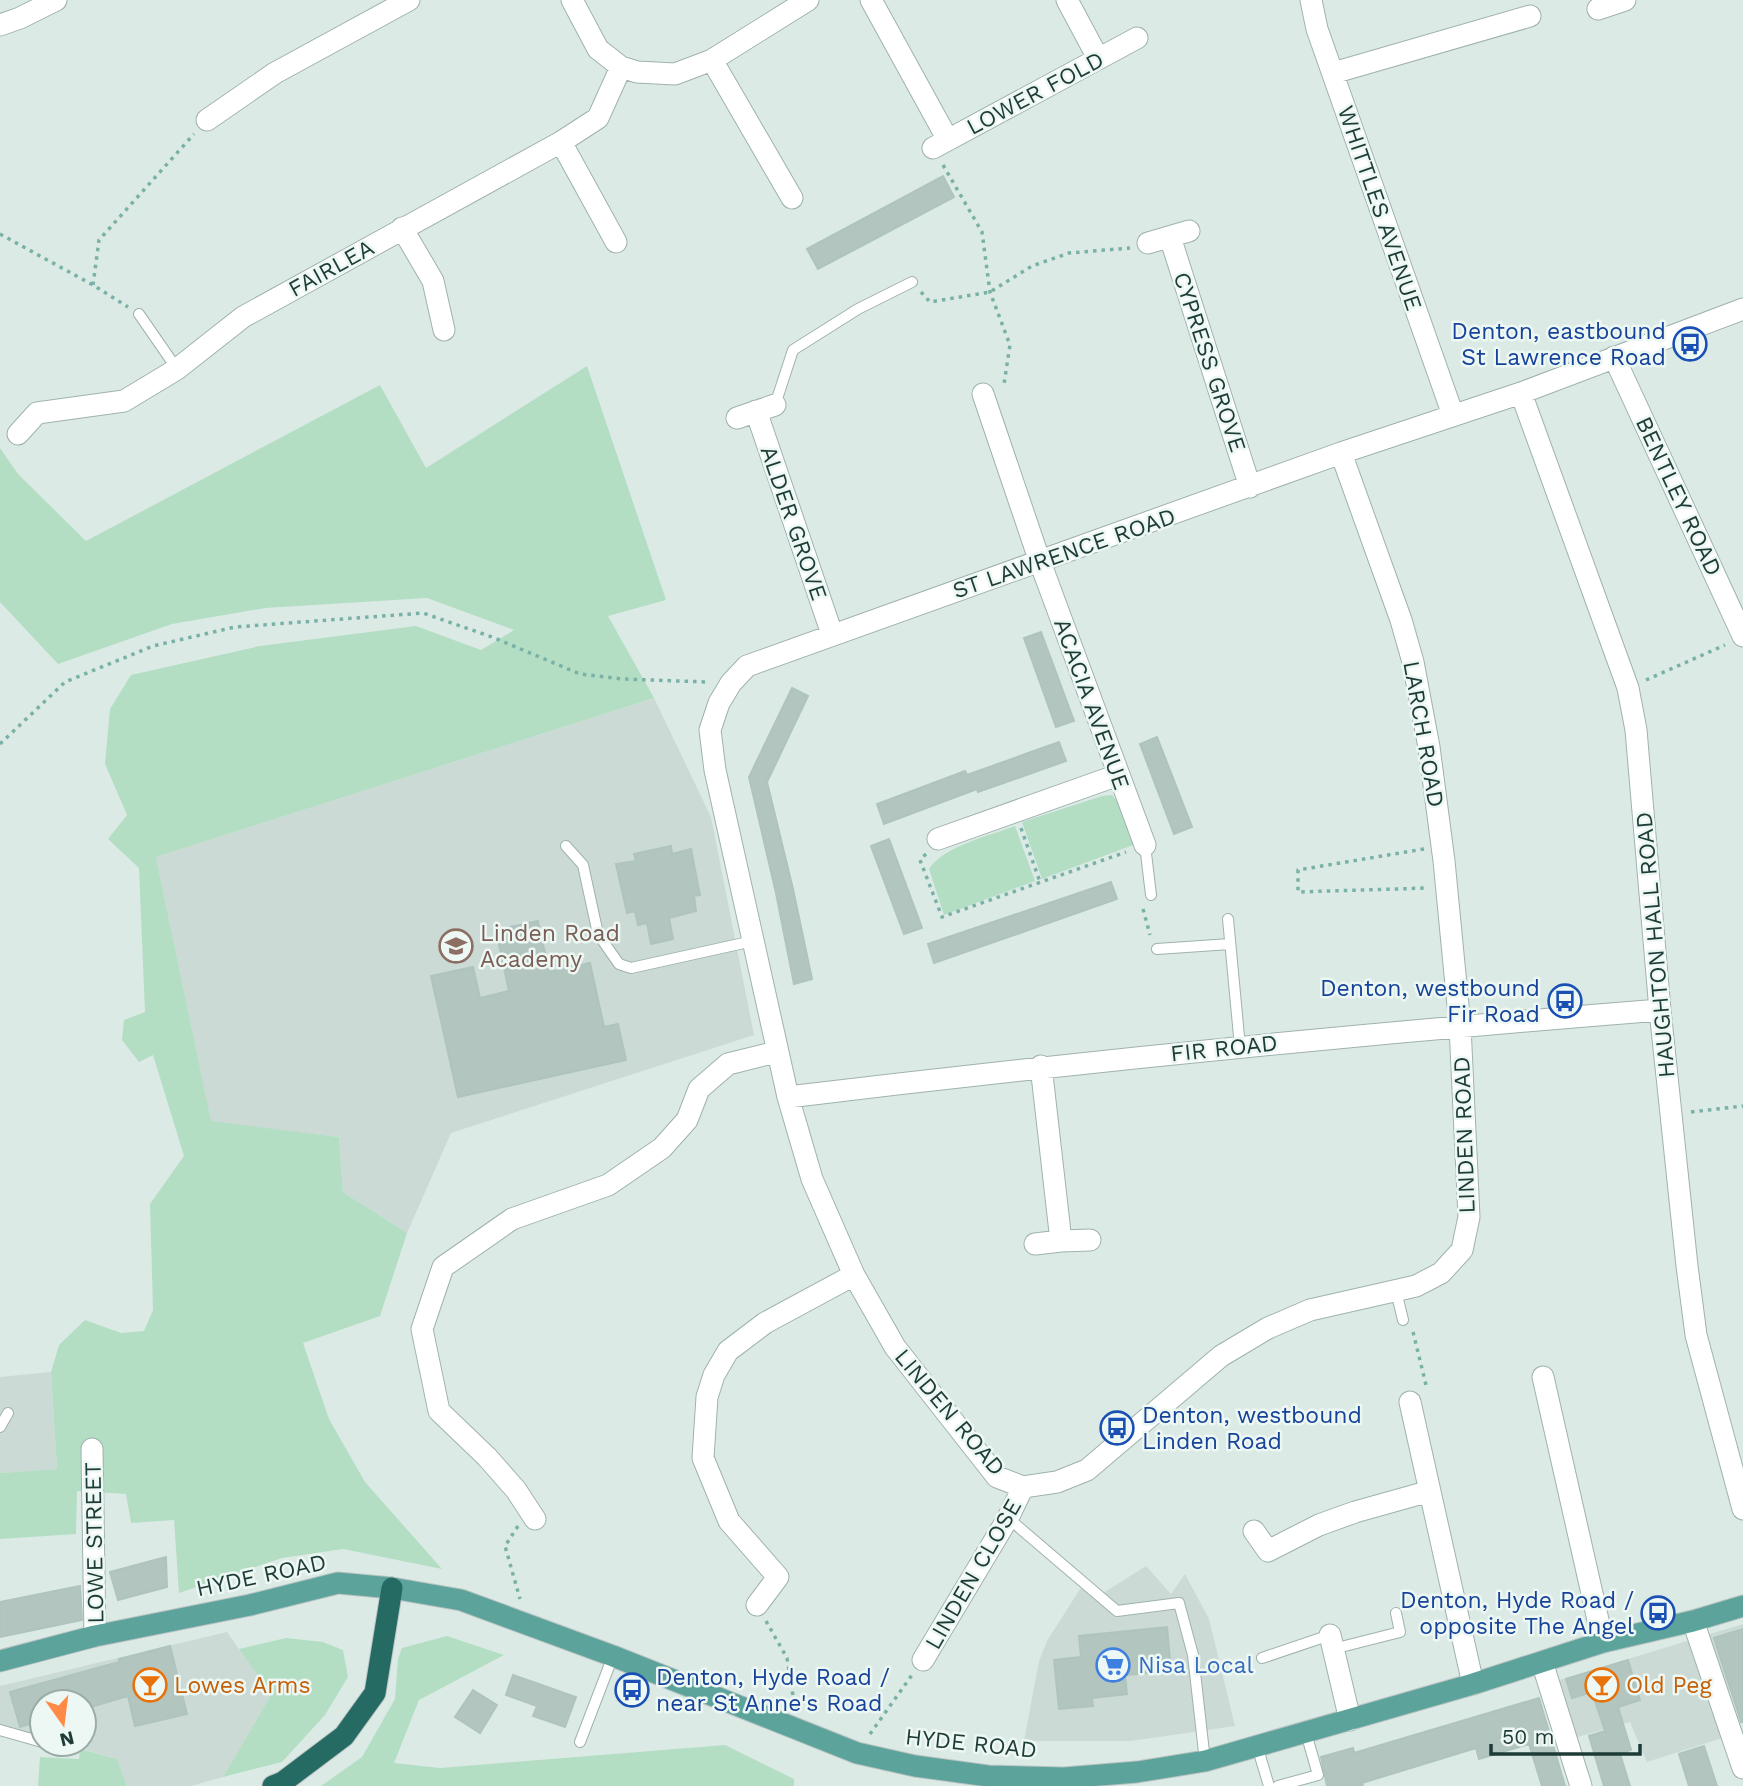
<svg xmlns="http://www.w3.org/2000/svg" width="1743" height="1786" viewBox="0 0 1743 1786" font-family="'Work Sans',sans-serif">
<rect width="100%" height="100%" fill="#dceae6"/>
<!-- built -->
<path fill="#cbdad5" d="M654 698 711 817 754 1035 451 1133 407 1233 343 1192 339 1137 211 1122 156 857Z
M51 1372 57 1469 0 1473V1377Z
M1146 1566 1171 1594 1185 1574 1209 1619 1235 1726 1131 1741H1024L1039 1661 1047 1641 1080 1589 1103 1593Z
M1743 1624V1686L1728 1691 1741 1732 1647 1762 1630 1722 1574 1738 1556 1681Z
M227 1632 271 1695 223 1777 191 1786H127L117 1759 64 1744H84V1702H42V1738L0 1726V1686Z"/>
<!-- green -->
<path fill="#b3dec4" d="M587 366 666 600 608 616 654 698 156 857 211 1121 339 1137 343 1192 407 1233 380 1316 303 1343 329 1419 365 1482 442 1569 343 1549 282 1558 179 1593 174 1520 131 1523 126 1494 77 1491 76 1534 0 1539V1473L57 1469 51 1372 59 1345 85 1320 121 1333 144 1331 153 1310 150 1204 184 1156 153 1055 139 1062 122 1040 124 1020 145 1012 139 868 108 839 127 815 105 764 110 709 131 675 260 646 416 626 481 650 514 630 427 598 265 608 172 624 58 664 0 602V448L18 474 86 541 380 385 426 468Z
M1112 795 1119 803 1136 844 1042 879 1022 822 1102 796Z
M1015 826 1035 881 944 915 929 869C942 847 991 835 1015 826Z
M447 1636 504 1655 419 1700 394 1763 440 1768 725 1745 794 1779V1786H321L362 1757 395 1699 398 1659 402 1648Z
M286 1638 323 1642 343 1650 348 1677 325 1715 282 1762 223 1777 271 1695 239 1649Z
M80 1749 117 1759 127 1786H38L40 1757 79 1759Z"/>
<!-- building -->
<path fill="#b2c5bf" stroke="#afc4be" stroke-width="2" d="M943 176 954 197 818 269 807 249Z
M1041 632 1074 721 1056 727 1024 638Z
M792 688 808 696 767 782 793 889 812 979 794 984 776 893 749 777Z
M1157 737 1192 827 1174 834 1140 744Z
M1059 742 1066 761 978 792 977 789 884 824 877 804 965 771 967 775Z
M889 839 922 928 904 934 871 846Z
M671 846 672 854 691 849 700 895 694 896 696 911 669 918 673 939 651 944 647 923 638 925 635 911 627 913 616 864 636 861 634 854Z
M1111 882 1117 899 934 963 928 944Z
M538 921 549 972 590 963 604 1027 618 1024 626 1060 458 1097 431 976 473 967 480 998 509 991 496 930Z
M166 1557 167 1587 118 1600 110 1572Z
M80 1586 82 1620 0 1637V1602Z
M1167 1627 1171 1671 1125 1675 1127 1694 1092 1698 1093 1706 1059 1709 1054 1660 1081 1657 1079 1636Z
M1743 1629V1722H1741L1714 1638Z
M170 1646 187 1714 135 1726 128 1696 84 1709V1702H42V1720L20 1727 10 1692 119 1662V1659Z
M1628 1660 1640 1700 1618 1707 1631 1750 1620 1754 1630 1786H1604L1589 1736 1605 1731 1592 1692 1572 1698 1566 1679Z
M513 1675 576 1697 565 1727 533 1716 537 1706 506 1695Z
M473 1690 497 1705 480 1733 455 1717Z
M1539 1698 1565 1786H1542L1529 1744 1479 1759 1476 1748 1362 1783 1363 1786H1327L1321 1757 1353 1748 1354 1753Z
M1704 1746 1717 1786H1689L1679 1754Z"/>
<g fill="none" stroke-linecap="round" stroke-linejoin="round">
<defs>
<path id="lane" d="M139 314 177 369
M775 405 793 350 858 309 912 282
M1145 845 1151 895
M566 846 583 865 598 934 619 964 631 968 753 941
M1228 919 1240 1047
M1157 949 1230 944
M1396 1291 1403 1320
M0 1427 8 1413
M1008 1518 1117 1611 1179 1603 1193 1655 1205 1761
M1333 1649 1400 1632 1396 1613
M1262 1658 1330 1635
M0 1730 42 1742
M580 1742 613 1656
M1257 1746 1269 1786
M1278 1786 1318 1775 1306 1733"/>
<path id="street" d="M572 0 598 49 621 67 637 72 675 74 712 60 808 0
M871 0 948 140
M1067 0 1098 58
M1311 0 1317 29 1453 415
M1598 9 1625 0
M0 25 20 18 56 0
M712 60 792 198
M1333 73 1530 16
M207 120 275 73 409 0
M561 142 616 242
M933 148 1137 38
M402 228 433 281 444 330
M1170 237 1250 487
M1148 243 1189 231
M1614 357 1743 636
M1521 393 1628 688 1636 730 1660 1010 1687 1266 1696 1335 1743 1509
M983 394 1040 562 1145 845
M756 411 832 634
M737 418 775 405
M18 434 37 413 124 401 177 369 243 317 561 142 598 118 621 67
M1341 453 1401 620 1413 662 1429 747 1444 861 1460 1026 1469 1217 1462 1250 1441 1273 1416 1286 1310 1310 1268 1328 1221 1356 1087 1470 1057 1482 1023 1487 997 1477 895 1347 854 1275 812 1179 788 1097 715 770 710 730 719 703 731 683 747 666 1341 453 1521 393 1743 309
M938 839 1118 775
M788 1097C1078 1062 1369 1033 1660 1010
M1061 1241 1090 1240
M1035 1244 1061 1241 1041 1066
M1543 1377 1603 1642
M1410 1402 1473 1684
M92 1449 95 1636
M535 1519 516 1490 487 1457 439 1411 422 1329 443 1267 512 1219 608 1185 662 1148 687 1120 699 1089 728 1064 776 1052
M1254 1531 1268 1551 1319 1525 1355 1512 1430 1491
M757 1605 778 1577 729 1521 703 1458 707 1397 714 1375 728 1351 765 1323 854 1275
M1693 1621 1743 1768
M1330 1635 1350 1720
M923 1660 1008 1518 1023 1487
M1542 1662 1581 1786"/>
<path id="primary" d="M0 1661 95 1636 250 1605 338 1583 392 1588 461 1600 613 1656 857 1753 915 1766 988 1776 1064 1778 1137 1772 1205 1761 1473 1684 1603 1642 1693 1621 1743 1606"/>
<path id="highway" d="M273 1786 283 1782 344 1736 375 1693 392 1588"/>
</defs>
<!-- lane casing -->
<use href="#lane" stroke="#9fb2ae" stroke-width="12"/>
<!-- street casing -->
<use href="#street" stroke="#9fb2ae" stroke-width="23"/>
<!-- primary casing -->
<use href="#primary" stroke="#bbc4c3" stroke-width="23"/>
<!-- highway casing -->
<use href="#highway" stroke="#bbc4c3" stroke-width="23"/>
<!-- path -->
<path stroke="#7ab1a7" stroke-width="3.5" stroke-dasharray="3.5 5" stroke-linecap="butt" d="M943 165 982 232 990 292 1010 345 1004 384 1001 385
M0 234 93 285 128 307
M93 285 99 240 194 134
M921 292 930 302 990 292 1032 266 1069 253 1130 248
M1646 680 1725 645
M0 744 65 682 153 646 235 627 423 613 492 637 580 674 622 679 708 682
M1021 828 1040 882
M1424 849 1298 870V892L1427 888
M926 854 920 860 942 917 1126 852
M1143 909 1150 935
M1691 1112 1743 1106
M1413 1332 1426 1385 1424 1388
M518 1526 505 1546 520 1599
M766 1621 787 1658 795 1708
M870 1734 912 1675"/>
<!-- lane -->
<use href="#lane" stroke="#fff" stroke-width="10"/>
<!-- street -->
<use href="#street" stroke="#fff" stroke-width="21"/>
<!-- primary -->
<use href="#primary" stroke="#5ca49b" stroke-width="21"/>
<!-- highway -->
<use href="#highway" stroke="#266a64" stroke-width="21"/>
</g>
<!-- icons -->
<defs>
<symbol id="bus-ring" viewBox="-11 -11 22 22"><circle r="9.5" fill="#edf7f3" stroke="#1a4fb4" stroke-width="1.5"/><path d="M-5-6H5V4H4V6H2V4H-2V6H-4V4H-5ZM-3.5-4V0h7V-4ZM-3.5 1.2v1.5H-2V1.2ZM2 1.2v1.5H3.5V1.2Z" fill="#1a4fb4"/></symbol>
<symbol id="school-ring" viewBox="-11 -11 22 22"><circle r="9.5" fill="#edf7f3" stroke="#8d6e63" stroke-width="1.5"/><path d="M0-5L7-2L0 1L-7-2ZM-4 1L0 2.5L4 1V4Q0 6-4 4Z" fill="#8d6e63"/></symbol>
<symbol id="supermarket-ring" viewBox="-11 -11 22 22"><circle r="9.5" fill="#edf7f3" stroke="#3f7fe0" stroke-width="1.5"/><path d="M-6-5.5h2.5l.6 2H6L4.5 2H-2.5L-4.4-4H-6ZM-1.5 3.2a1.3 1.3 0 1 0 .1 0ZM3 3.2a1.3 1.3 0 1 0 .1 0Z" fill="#3f7fe0"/></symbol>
<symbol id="bar-ring" viewBox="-11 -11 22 22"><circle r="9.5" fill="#edf7f3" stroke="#e8710a" stroke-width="1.5"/><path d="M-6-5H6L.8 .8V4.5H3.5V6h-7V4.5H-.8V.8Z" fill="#e8710a"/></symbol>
</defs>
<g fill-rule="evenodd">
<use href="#bus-ring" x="1671" y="325" width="38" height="38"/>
<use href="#school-ring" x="437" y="927" width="38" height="38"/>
<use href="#bus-ring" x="1546" y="982" width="38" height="38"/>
<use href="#bus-ring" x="1098" y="1409" width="38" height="38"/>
<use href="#bus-ring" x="1639" y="1594" width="38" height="38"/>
<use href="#supermarket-ring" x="1094" y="1646" width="38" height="38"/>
<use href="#bar-ring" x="131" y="1666" width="38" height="38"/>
<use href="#bar-ring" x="1583" y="1666" width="38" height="38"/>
<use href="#bus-ring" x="613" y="1671" width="38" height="38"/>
</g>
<g text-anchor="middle" stroke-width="5" stroke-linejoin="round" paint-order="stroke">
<!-- street labels -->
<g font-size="23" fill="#1d3b37" stroke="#edf7f3">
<text transform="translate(1035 93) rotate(-28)" y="8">LOWER FOLD</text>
<text transform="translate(1380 208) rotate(71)" y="8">WHITTLES AVENUE</text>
<text transform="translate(331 268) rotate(-29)" y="8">FAIRLEA</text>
<text transform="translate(1210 362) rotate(72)" y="8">CYPRESS GROVE</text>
<text transform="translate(1679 496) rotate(65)" y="8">BENTLEY ROAD</text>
<text transform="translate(794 523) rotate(71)" y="8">ALDER GROVE</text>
<text transform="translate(1064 553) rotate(-19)" y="8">ST LAWRENCE ROAD</text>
<text transform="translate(1092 704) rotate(70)" y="8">ACACIA AVENUE</text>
<text transform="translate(1424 734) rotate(80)" y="8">LARCH ROAD</text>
<text transform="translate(1655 945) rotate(-95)" y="8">HAUGHTON HALL ROAD</text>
<text transform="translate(1224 1048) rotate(-6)" y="8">FIR ROAD</text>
<text transform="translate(1464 1135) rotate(-92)" y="8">LINDEN ROAD</text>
<text transform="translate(950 1412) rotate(50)" y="8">LINDEN ROAD</text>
<text transform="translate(94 1543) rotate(-91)" y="8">LOWE STREET</text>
<text transform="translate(973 1574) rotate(-60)" y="8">LINDEN CLOSE</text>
<text transform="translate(261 1575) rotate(-12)" y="8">HYDE ROAD</text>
<text transform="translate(971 1743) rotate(6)" y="8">HYDE ROAD</text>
</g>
<!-- transit labels -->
<g font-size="23" fill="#164399" stroke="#edf7f3" text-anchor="end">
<text x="1666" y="339">Denton, eastbound<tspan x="1666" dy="26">St Lawrence Road</tspan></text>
<text x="1540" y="996">Denton, westbound<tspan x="1540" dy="26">Fir Road</tspan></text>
<text x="1142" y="1423" text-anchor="start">Denton, westbound<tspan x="1142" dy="26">Linden Road</tspan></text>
<text x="1634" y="1608">Denton, Hyde Road /<tspan x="1634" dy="26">opposite The Angel</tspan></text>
<text x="656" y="1685" text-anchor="start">Denton, Hyde Road /<tspan x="656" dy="26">near St Anne's Road</tspan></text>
</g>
<!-- education labels -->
<g font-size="23" fill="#785e54" stroke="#edf7f3" text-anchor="start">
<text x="480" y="941">Linden Road<tspan x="480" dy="26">Academy</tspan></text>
</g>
<!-- shop labels -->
<g font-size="23" fill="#366cbe" stroke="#edf7f3" text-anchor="start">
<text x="1138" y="1673">Nisa Local</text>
</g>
<!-- food labels -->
<g font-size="23" fill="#c56008" stroke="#edf7f3" text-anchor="start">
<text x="174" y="1693">Lowes Arms</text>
<text x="1626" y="1693">Old Peg</text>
</g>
</g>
<!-- north arrow -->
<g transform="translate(63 1723) rotate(166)"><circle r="33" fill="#edf7f3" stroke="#9aaca8" stroke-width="2"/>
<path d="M0-5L12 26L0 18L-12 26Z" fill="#ff8a46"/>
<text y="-10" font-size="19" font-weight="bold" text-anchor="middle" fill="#1d3b37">N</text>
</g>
<!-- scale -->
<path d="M1491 1744v10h149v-10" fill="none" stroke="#1d3b37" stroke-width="3.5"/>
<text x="1502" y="1744" font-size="21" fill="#1d3b37" stroke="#edf7f3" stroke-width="5" paint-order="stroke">50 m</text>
</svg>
